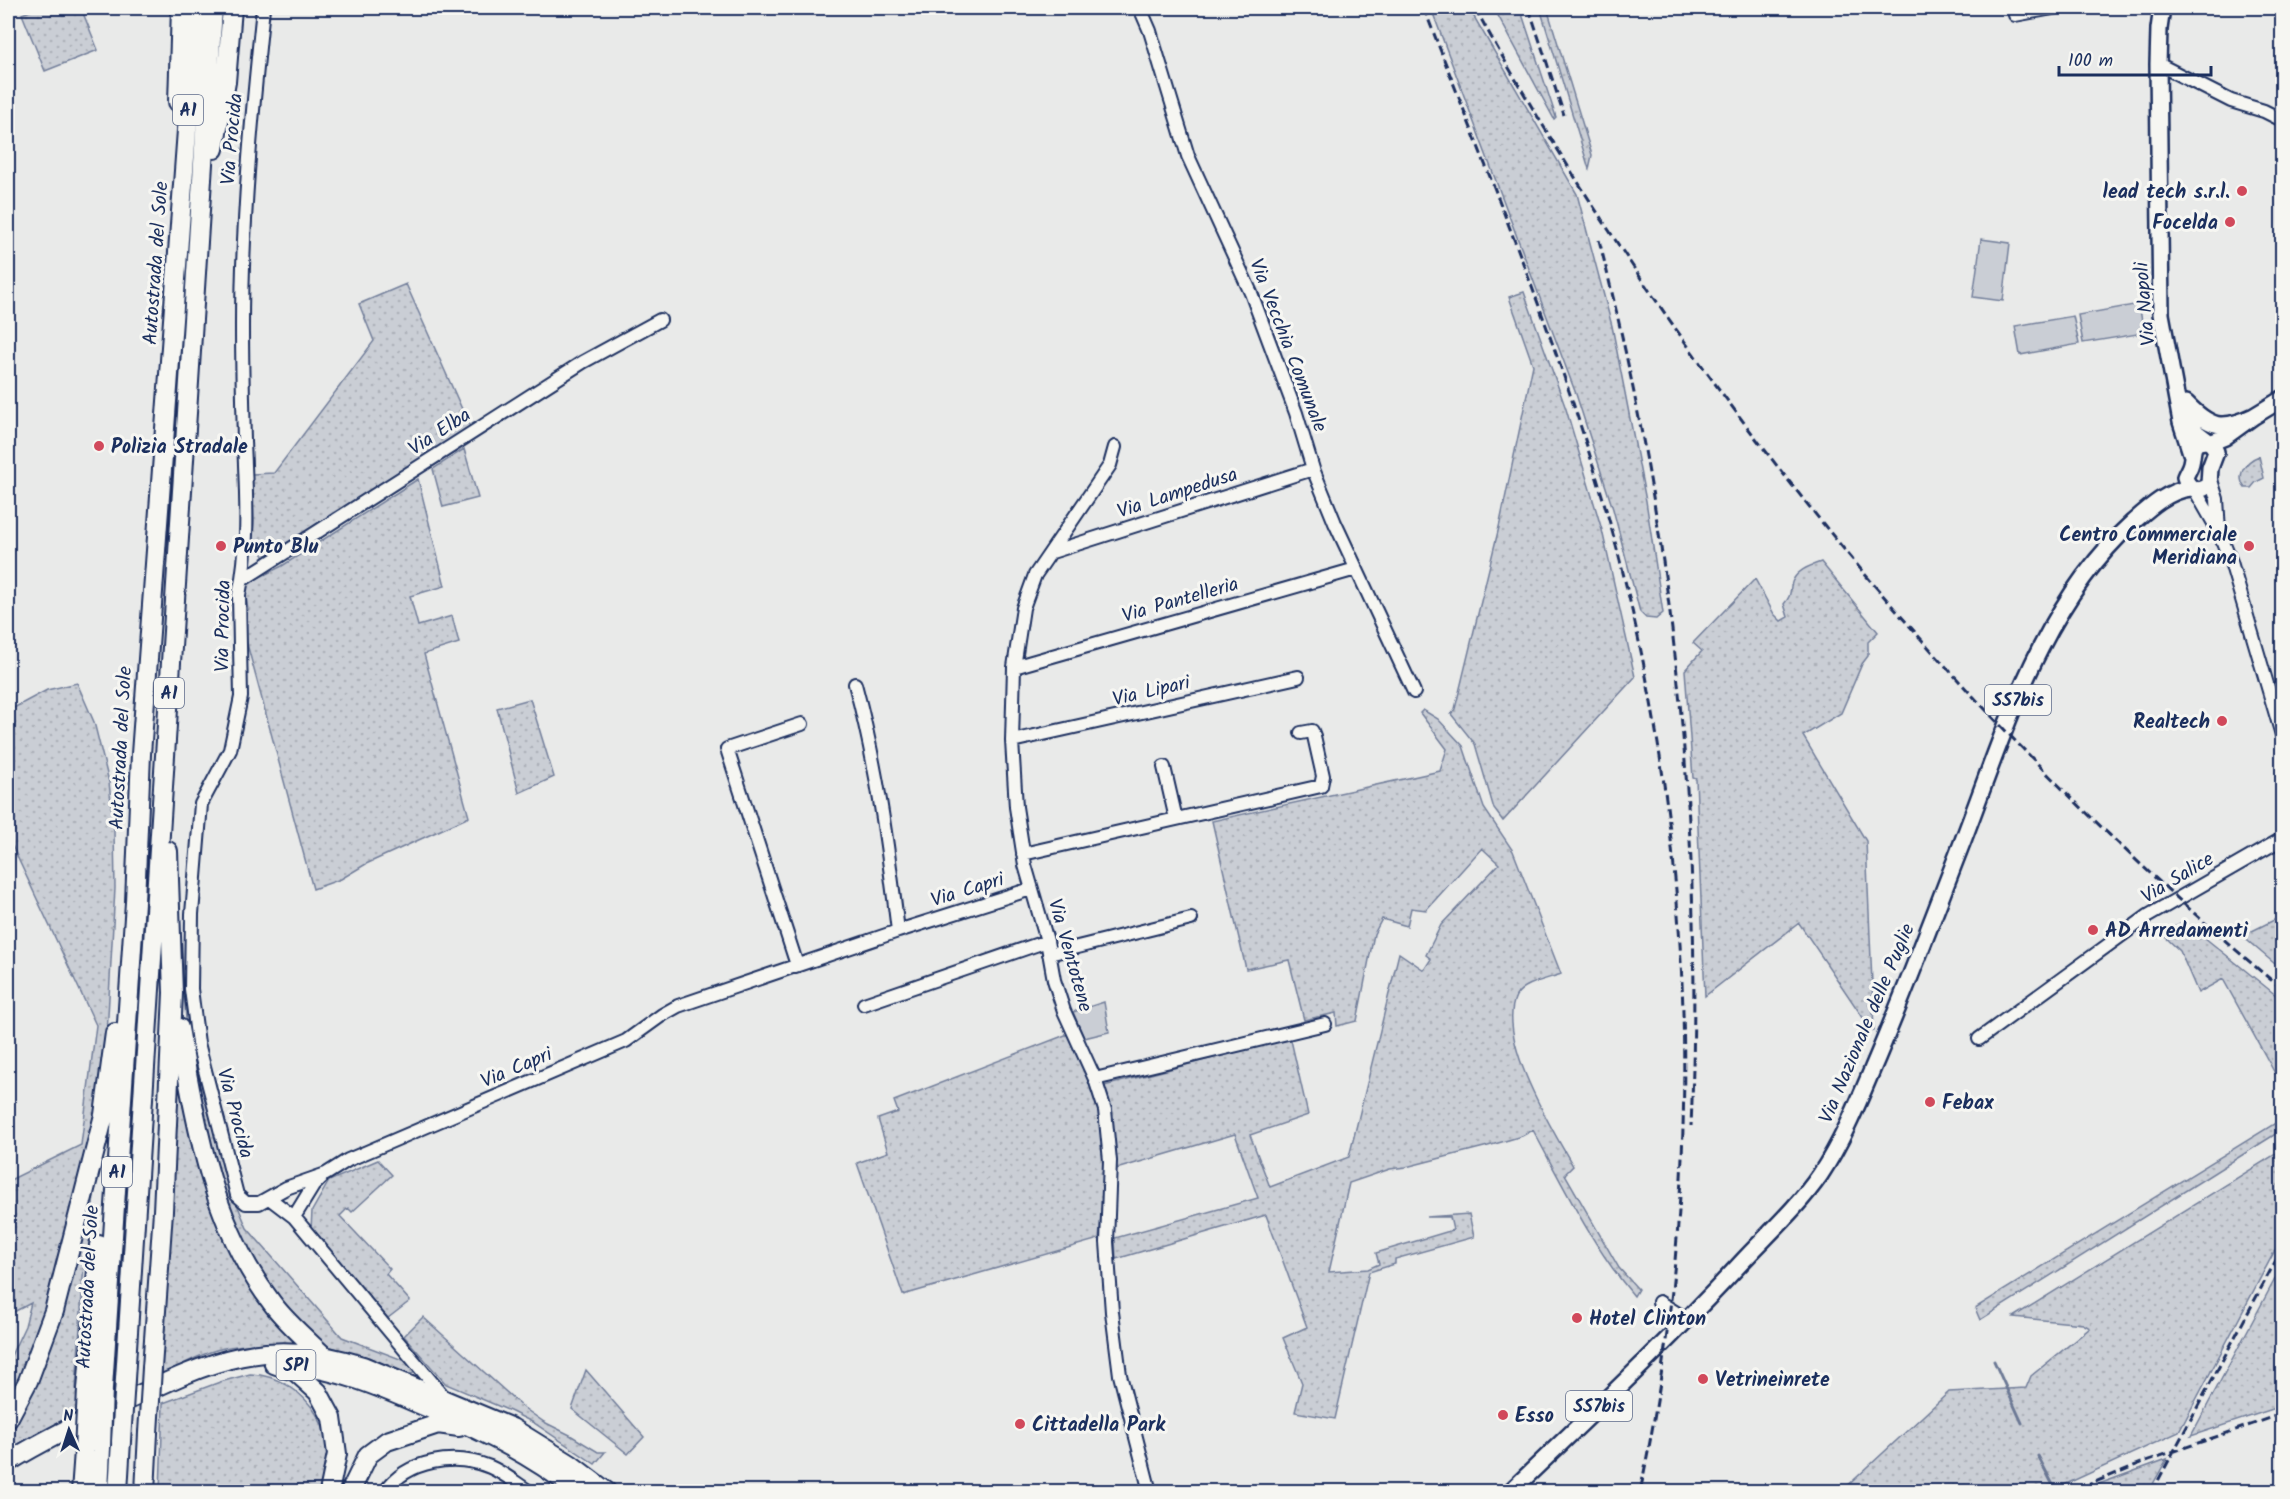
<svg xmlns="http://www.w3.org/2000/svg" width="2290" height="1499" viewBox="0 0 2290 1499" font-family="Kalam,sans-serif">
<defs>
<pattern id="grass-dots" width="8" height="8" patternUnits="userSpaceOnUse" patternTransform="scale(1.5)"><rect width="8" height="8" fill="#caced5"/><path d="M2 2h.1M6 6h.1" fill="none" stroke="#adb1b9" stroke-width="1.8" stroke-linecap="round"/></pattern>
</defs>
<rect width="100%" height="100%" fill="#e9eae9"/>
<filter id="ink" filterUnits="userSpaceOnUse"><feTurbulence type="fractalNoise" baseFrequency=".0167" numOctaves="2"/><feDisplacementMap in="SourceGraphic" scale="12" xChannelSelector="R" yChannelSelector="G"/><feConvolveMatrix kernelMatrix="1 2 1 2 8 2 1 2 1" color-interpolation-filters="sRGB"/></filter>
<g filter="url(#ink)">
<!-- grass -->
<path fill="url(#grass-dots)" stroke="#727e9a" stroke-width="1.5" d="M38 8H81L98 50 45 71 22 14Z
M1431 8H1469L1577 194 1612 326 1646 501 1663 613 1656 619 1646 618 1640 612 1613 509 1576 394Z
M1494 8H1520L1556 117 1554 119Z
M1540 8H1547L1592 155 1589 169Z
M406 284 470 427 265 558 256 541 252 542 254 522 252 474 274 473 374 341 359 304Z
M1524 292 1566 409 1602 530 1635 677 1503 821 1494 809 1475 744 1451 714 1455 709 1500 523 1533 365 1509 297Z
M464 449 478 498 443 507 433 469Z
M2259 456 2264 478 2256 482 2251 488H2245C2235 475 2246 461 2259 456Z
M418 479 445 586 410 596 418 626 452 616 459 643 424 654 469 817 366 864 341 879 313 889 246 640 242 612 248 610 245 591 248 583 282 566Z
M1821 562 1878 632 1868 642V656L1862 664 1841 713 1803 736 1866 841 1874 1031H1872L1799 923 1705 996 1696 779 1693 778 1685 670 1702 651 1693 643 1755 579 1774 614 1781 621 1788 617 1784 604C1790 597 1790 595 1791 586 1794 571 1809 566 1821 562Z
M77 683 94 722 109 782 114 831 115 888 107 1034 92 1140 53 1291 8 1409V1362L25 1326 31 1303 8 1315V1181L81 1145 96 1025 8 837V711L47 690Z
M530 699 554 777 519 793 497 708Z
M1423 710 1438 719 1463 746 1484 808 1513 851 1561 974C1548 979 1523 983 1516 996 1496 1038 1552 1129 1573 1166L1565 1174 1619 1268 1638 1289 1634 1296C1592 1246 1564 1187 1533 1130L1522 1136 1488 1146 1406 1167 1390 1169 1349 1183 1329 1272 1368 1269 1379 1264 1376 1253 1453 1230 1450 1217H1426L1469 1214 1474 1237 1395 1259V1264L1369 1272 1335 1419 1295 1412 1302 1383 1283 1338 1307 1327 1266 1215 1116 1259 1115 1238 1258 1198 1235 1134 1116 1169 1112 1121 1104 1086 1213 1058 1218 1054 1263 1042 1291 1040 1308 1115 1250 1135 1270 1187 1349 1157 1399 953 1424 970 1431 959 1426 955 1441 925 1499 864 1482 848 1426 910 1411 908 1407 926 1382 919 1374 934 1357 1021 1337 1026 1336 1013 1304 1020 1289 960 1246 969 1212 821 1440 771 1447 749 1420 713Z
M2280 917 2282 921V970L2242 936Z
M2184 921 2282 1000V1086L2223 979 2198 993 2180 951 2162 934Z
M183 978H185L187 1009 193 1043 234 1197 247 1228 342 1337 411 1363 415 1369 414 1373 407 1375 377 1361 325 1345 276 1298 260 1275 226 1209 189 1060Z
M1068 1034C1079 1058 1092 1082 1098 1108 1107 1151 1103 1196 1099 1239L903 1295 857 1163 888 1152 878 1119 898 1112 894 1101Z
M184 1075 219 1217 302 1343C276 1343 250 1343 224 1348 201 1353 180 1366 160 1376L175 1076Z
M2282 1119V1130L1980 1320 1975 1308Z
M2282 1150V1237L2179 1432 2051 1491H1842L1949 1392 2026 1388 2031 1376 2090 1328 2083 1324 2013 1317Z
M378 1160 392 1175 352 1212 348 1208 340 1216 390 1269 386 1274 410 1301 388 1318 311 1229 312 1211 329 1181Z
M89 1193 94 1194 88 1263H84L76 1389 79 1391 78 1411 8 1452V1430L12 1423Z
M2282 1266V1406L2191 1436Z
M423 1317 524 1408 544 1422 570 1435 598 1452H605L595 1464 534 1423 510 1411 446 1384 404 1336Z
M586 1370 644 1437 628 1454 572 1409Z
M250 1374C307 1376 348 1441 318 1491L160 1492 163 1403 220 1382Z
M2167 1459 2149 1491H2080Z"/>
<!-- garden -->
<path fill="#caced5" stroke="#727e9a" stroke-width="1.5" d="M1981 239 2010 243 2003 301 1973 297Z
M2139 304 2144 333 2083 343 2078 315Z
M2073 316 2079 344 2020 355 2015 326Z
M1104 1002 1109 1032 1084 1038 1073 1012Z"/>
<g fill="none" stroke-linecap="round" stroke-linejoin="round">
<!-- stream -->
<path stroke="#6c7995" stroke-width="3" d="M1994 1361 2022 1423
M2038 1456 2055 1489"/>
<defs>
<path id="minor" d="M263 8C252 114 242 219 242 326 242 365 243 402 244 441 246 492 250 544 239 595L241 697 230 750 201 804 192 914 191 989 198 1043 237 1195 246 1203H259L286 1188 326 1174 348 1160 626 1041 662 1015 678 1006 898 931 1031 889
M1140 8 1150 31 1188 156 1251 293 1296 413 1313 469 1335 523 1414 692
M2015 15 2053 8
M2158 64 2231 101 2264 111 2282 120
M1115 447 1110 465 1035 575 1023 608 1014 667 1012 741 1016 807 1025 865 1047 941 1054 980 1064 1011 1095 1079 1105 1110 1110 1161 1107 1242 1112 1312 1120 1375 1150 1492
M2210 477 2217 499 2219 531
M2195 490 2219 532 2231 562 2282 735
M1052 552 1313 469
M242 580 583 362 660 320
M1014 667 1356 569
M855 684C877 765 888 847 898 931
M1012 741 1298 677
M1164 767 1176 819
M1023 854 1321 786 1323 776 1314 736 1312 731 1301 733
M1049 954 1191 919
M797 965 727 749 802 724
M864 1004 1047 941
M1979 1039 2148 916 2282 839
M1095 1079 1325 1024
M269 1198 294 1217 445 1398
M294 1217 313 1186 322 1177
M1659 1302 1688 1320
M385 1492C407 1459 456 1453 490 1467 504 1473 517 1484 530 1492"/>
<path id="major" d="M2162 8 2159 29 2158 64 2161 314 2181 422 2191 453
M2186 403C2210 428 2222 431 2254 416
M2186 413 2196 432 2213 445 2216 452 2210 468 2209 484C2200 494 2188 490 2185 477 2187 472 2190 468 2191 463 2194 451 2190 442 2206 441
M2210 443 2225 437 2254 416 2282 399
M1510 1492C1588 1417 1667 1343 1741 1263 1767 1235 1798 1207 1820 1175 1844 1139 1860 1098 1877 1058 1907 987 1934 915 1962 843 2005 731 2041 605 2133 522 2150 507 2169 490 2191 488"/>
<path id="highway" d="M178 102 181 8
M214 149 226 82 232 8
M179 1028C196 1124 211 1223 272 1303 286 1322 306 1339 323 1355
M274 1364 296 1372 318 1392 332 1418 337 1454 329 1492
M294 1365C339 1370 378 1386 419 1404 477 1428 529 1453 579 1492
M152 1368 163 1211 173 993 168 851
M125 1379 213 8
M103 1388 135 902 141 754 196 8
M87 1390 99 1245
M8 1419 28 1381 54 1311 104 1115 115 1033
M8 1462C46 1439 85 1420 126 1401 213 1360 266 1335 363 1366L512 1428 570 1464 607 1492
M81 1492 84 1451
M99 1492 101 1447
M118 1492 121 1441
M145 1492 148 1433
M350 1492 368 1455 387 1441 438 1424 459 1427"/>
</defs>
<!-- minor casing -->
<use href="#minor" stroke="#1b2f5e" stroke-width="16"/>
<!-- major casing -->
<use href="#major" stroke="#1b2f5e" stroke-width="20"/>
<!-- highway casing -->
<use href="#highway" stroke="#1b2f5e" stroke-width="22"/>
<!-- minor -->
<use href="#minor" stroke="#f6f6f2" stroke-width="12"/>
<!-- major -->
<use href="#major" stroke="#f6f6f2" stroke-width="15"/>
<!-- highway -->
<use href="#highway" stroke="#f6f6f2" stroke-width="18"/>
<!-- rail -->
<path stroke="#1b2f5e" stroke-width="3" stroke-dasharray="9 4.5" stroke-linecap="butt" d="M1424 8C1490 179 1562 350 1611 527 1697 839 1707 1175 1640 1492
M1475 8C1681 380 1955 717 2282 989
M1529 8 1564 115
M1599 240C1673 529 1704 828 1691 1126
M2071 1492 2146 1461 2282 1414
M2152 1492 2282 1249"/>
<defs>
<path id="highway-bridge" d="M148 1433 152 1368
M121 1441 125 1379
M101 1447 103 1388
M84 1451 87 1390"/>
</defs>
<!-- highway-bridge casing -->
<use href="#highway-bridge" stroke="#1b2f5e" stroke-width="22" stroke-linecap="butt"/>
<!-- highway-bridge -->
<use href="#highway-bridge" stroke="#f6f6f2" stroke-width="18"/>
</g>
</g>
<!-- markers -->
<g fill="#d1495b" stroke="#f6f6f2" stroke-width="2">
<circle cx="2242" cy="191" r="6"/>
<circle cx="2230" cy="222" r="6"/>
<circle cx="99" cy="446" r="6"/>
<circle cx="221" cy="546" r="6"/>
<circle cx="2249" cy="546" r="6"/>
<circle cx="2222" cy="721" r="6"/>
<circle cx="2093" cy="930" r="6"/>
<circle cx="1930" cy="1102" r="6"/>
<circle cx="1577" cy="1318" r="6"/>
<circle cx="1703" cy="1379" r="6"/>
<circle cx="1503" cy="1415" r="6"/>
<circle cx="1020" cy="1424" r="6"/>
</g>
<g text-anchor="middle" stroke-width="6" stroke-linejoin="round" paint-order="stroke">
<!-- shield labels -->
<g fill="#f6f6f2" stroke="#5d6b8a" stroke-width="1.5">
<rect x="173" y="95" width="30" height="30" rx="4.5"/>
<rect x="154" y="678" width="30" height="30" rx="4.5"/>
<rect x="1985" y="685" width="66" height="30" rx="4.5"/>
<rect x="102" y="1157" width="30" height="30" rx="4.5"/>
<rect x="276.5" y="1350" width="39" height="30" rx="4.5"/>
<rect x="1566" y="1391" width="66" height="30" rx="4.5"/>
</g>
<g font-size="18" font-weight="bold" fill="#1b2f5e">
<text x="188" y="116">A1</text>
<text x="169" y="699">A1</text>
<text x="2018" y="706">SS7bis</text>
<text x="117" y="1178">A1</text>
<text x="296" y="1371">SP1</text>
<text x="1599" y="1412">SS7bis</text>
</g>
<!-- street labels -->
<g font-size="20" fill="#1b2f5e" stroke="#f6f6f2">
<text transform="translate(231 139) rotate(-85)" y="7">Via Procida</text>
<text transform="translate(155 263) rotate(-86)" y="7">Autostrada del Sole</text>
<text transform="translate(2144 304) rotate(-95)" y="7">Via Napoli</text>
<text transform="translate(1289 345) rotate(69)" y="7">Via Vecchia Comunale</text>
<text transform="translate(439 431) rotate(-33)" y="7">Via Elba</text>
<text transform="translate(1177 492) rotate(-18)" y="7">Via Lampedusa</text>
<text transform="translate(1180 599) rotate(-16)" y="7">Via Pantelleria</text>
<text transform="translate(222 626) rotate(-89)" y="7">Via Procida</text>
<text transform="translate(1151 690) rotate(-13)" y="7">Via Lipari</text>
<text transform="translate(120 748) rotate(-87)" y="7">Autostrada del Sole</text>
<text transform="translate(2177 877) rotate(-31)" y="7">Via Salice</text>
<text transform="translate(967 889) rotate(-17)" y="7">Via Capri</text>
<text transform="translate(1071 955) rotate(74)" y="7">Via Ventotene</text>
<text transform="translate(1866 1023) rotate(-67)" y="7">Via Nazionale delle Puglie</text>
<text transform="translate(516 1067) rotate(-23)" y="7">Via Capri</text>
<text transform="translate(236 1113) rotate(75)" y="7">Via Procida</text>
<text transform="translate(87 1287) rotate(-87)" y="7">Autostrada del Sole</text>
</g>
<!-- poi labels -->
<g font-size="20" font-weight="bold" fill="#1b2f5e" stroke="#f6f6f2" text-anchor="start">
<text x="2230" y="198" text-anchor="end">lead tech s.r.l.</text>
<text x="2218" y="229" text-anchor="end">Focelda</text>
<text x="111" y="453">Polizia Stradale</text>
<text x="2237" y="541" text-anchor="end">Centro Commerciale<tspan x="2237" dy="23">Meridiana</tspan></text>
<text x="233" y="553">Punto Blu</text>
<text x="2210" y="728" text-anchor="end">Realtech</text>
<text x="2105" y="937">AD Arredamenti</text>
<text x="1942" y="1109">Febax</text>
<text x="1589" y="1325">Hotel Clinton</text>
<text x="1715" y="1386">Vetrineinrete</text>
<text x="1515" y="1422">Esso</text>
<text x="1032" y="1431">Cittadella Park</text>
</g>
</g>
<!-- margin -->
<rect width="2290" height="1499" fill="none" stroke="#f6f6f2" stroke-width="30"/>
<rect x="15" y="15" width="2260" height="1469" fill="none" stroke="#1b2f5e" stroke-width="2" filter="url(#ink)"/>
<!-- north arrow -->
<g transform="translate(69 1430) rotate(357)" stroke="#f6f6f2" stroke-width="4.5" paint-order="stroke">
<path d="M0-4.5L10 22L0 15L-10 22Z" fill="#1b2f5e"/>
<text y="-9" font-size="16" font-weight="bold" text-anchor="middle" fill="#1b2f5e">N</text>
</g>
<!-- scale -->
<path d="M2059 66v9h152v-9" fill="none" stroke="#1b2f5e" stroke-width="3"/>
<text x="2068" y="66" font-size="18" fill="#1b2f5e" stroke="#f6f6f2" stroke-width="4.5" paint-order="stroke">100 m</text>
</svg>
